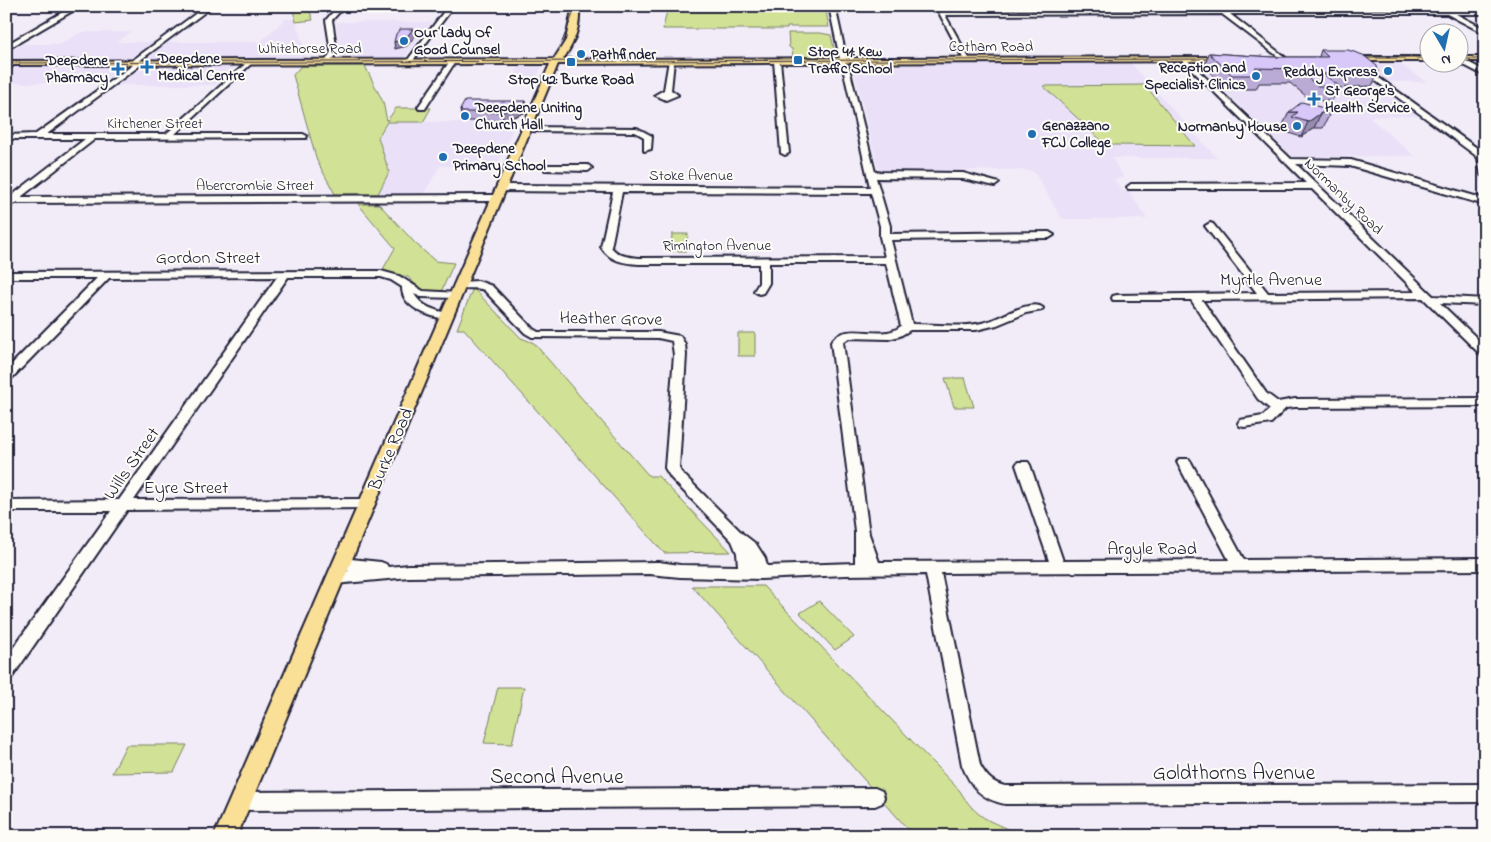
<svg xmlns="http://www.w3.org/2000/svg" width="1491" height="842" viewBox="0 0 1491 842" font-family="'Indie Flower',sans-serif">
<rect width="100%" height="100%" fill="#f2ecf8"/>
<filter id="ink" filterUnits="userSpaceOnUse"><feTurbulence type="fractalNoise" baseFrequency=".02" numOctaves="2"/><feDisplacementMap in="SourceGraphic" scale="10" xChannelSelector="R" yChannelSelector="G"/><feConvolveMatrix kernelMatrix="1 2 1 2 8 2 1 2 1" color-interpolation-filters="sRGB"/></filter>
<g filter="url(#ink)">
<!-- built -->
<path fill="#eae1f8" d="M285 19H295L308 60H142L167 42H260Z
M336 22H432L404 58 337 59 341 53Z
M81 32H131L117 42H156L130 60H6V53L22 44H61Z
M1131 63 1217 158H1112L1124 178 1114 179 1123 191H1129L1147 219H1062L1034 172 1024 170 883 171 878 168 853 67 864 64Z
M1196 63H1346L1419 116 1369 117 1415 156 1293 157Z
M1362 63H1398L1427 82H1389Z
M236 66 215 85H118L144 67Z
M519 66H542L535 81H512Z
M15 67H124L102 83H6V72Z
M387 122H516L497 166H440L424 194H378L389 172 378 137Z"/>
<!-- green -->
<path fill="#d1e195" stroke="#7a8268" d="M292 6H308L313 20 296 22Z
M668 6H825L829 27H787V29H663Z
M788 33H820L831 35 836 57H793L792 49 789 47Z
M301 66H365L383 102 387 121 396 108H431L423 122H387L378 137 389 172 378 194H335L317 161 293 75Z
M1145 85 1195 146 1115 145 1104 143 1043 86Z
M358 204H379L415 243 435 261 454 263 441 292H423L408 277 382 271 395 248Z
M672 234H688L686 251H671Z
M473 288 521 338 534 343 649 476H658L731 552 664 553 464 329H457Z
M738 333H755V356H738Z
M945 378H965L974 407H954Z
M692 586H763L960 791C967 803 975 813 988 820 999 826 1006 826 1015 836H914Z
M819 601 854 637 835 650 800 613Z
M498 687H524L512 744 484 743Z
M126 745H187L174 772 112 773Z"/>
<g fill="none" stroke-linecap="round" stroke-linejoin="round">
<defs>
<path id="minor" d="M73 6H81L6 50V45Z
M206 6H213L139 61 142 62V64L47 134H166L250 60 252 61V63L175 134H303L307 136 306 138 95 139 21 197 496 195 500 198 496 201 15 203 6 208V200L85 139H6V135L36 134 133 65 129 63Z
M338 6H345L332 20 337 52 330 63 328 64 325 62 331 52 326 20Z
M448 6H454L411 63H407V61Z
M829 6H835L847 61 845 63 849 68 875 172 963 173 999 183 995 186 963 179 876 178 890 226V234L1049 232 1054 235 1049 238 891 240 912 324C936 324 965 329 989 321 1002 317 1033 298 1043 308L1042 310 1026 313 997 325 976 330H910L900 336 888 339 849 338 843 342 869 534 879 562 1049 561 1016 465 1018 462H1028L1030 465 1063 561 1229 560 1177 462 1179 459H1189L1191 462 1244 560 1485 558V570L941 573 980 765C986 776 992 783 1005 786L1485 784V802L1005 804C981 799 971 787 962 765L926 574 845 575 761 579 680 577 649 574 409 577 335 584 330 582 328 578 330 574 349 571 336 568 334 564 336 560 341 558 381 562 386 564 388 567 409 565 659 562 680 565 738 566 737 553 732 541 671 478 665 468 674 355 672 341 658 338 532 337 525 333 484 290C475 286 461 291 454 285L459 282 478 281 492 286 533 329 538 332H658L680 336 685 344 686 355 679 468 681 472 743 534 756 544 765 558 767 566 855 563V531L831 342C847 319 881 343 901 326L886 263H769V283L763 293 759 294 754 291 759 283V264H639C623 263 610 261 601 247L613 192 501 191 497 188 501 185 870 187 843 68 837 61 840 59ZM622 192 871 193 880 226V237L885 257 639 258C628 257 618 256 611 247Z
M936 7H940L943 11 1485 10V14H1456L1485 29V34L1447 14H1230L1286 58V60L1284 61 1222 14 945 15 970 60 967 62 964 60Z
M1184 57 1291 159 1351 160 1485 199V205L1350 166 1296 164 1433 296 1485 299V305L1440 303 1485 346V356L1481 355 1423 298 1202 300 1266 393 1278 402 1295 399 1485 398V406L1295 407 1286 408 1271 423 1244 427 1240 426 1238 423 1240 420 1263 416 1270 409 1258 399 1191 300H1113L1112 298 1113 296 1117 295 1257 293 1205 226 1210 223 1213 224 1268 293 1416 292 1312 189H1128L1127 187 1131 184 1306 183 1182 60 1181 59Z
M1458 57 1485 71V76L1458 62Z
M777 59 780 61 789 153 785 155 781 153 774 61Z
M669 60 674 61 671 90 678 95 666 100 655 95 664 90Z
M450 61 455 62 425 109H419L418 107Z
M12 62 17 63 6 70V65Z
M1361 68H1365L1481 151 1485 156V178L1481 175 1478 158 1475 155 1361 70Z
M522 127 637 128 652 136 651 149 644 151V137L635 132 525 131 521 129Z
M548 165H588L592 168 588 171 545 170V166Z
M381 271 399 276 423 291 459 293 460 295 459 297 455 298 421 297 414 294C423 308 435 310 450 314L451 316 446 319C429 317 401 307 402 287L391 280 381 277H288L134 500 366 499 371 500 373 504 371 508 127 510 12 677 6 679V658L111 511H6V501L119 500 277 277 109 278 10 380 6 381V370L97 278H6V272Z
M875 788 882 791 884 797 882 803 875 806 240 810 233 807 231 801 233 795 240 792Z"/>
<path id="major" d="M572 10 579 12C580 28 573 46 563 59L1227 57 1231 59 1227 61 558 64 237 836H214L550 64 6 65V61L554 59 566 40Z
M1345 57H1428V61H1348L1344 59Z
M1458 57H1485V61H1458Z"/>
</defs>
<!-- minor casing -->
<use href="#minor" stroke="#22223b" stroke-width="4"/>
<!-- major casing -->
<use href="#major" stroke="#22223b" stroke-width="4"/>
<!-- minor -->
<use href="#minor" fill="#fdfcf7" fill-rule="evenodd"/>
<!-- major -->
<use href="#major" fill="#fadf96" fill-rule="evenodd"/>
<!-- tram -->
<path stroke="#22223b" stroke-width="1" d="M562 42 576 6
M1354 58H1428
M1458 59H1485
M6 63 1221 59"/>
</g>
<!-- wall -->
<path fill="#baabd6" stroke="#22223b" d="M1321 50 1378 72 1372 86 1338 88 1332 101H1312L1290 83H1259L1256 89H1227L1204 67 1209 53 1273 57H1319Z
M527 109 526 112 503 121H462L460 110Z
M1289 112 1330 113 1323 128H1314L1301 137 1286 132 1288 127H1282Z"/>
<!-- shaded-wall -->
<path fill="#978bae" stroke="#22223b" d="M413 29 415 36 407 46 395 49 394 42Z
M526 101 527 109 526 112 503 121 502 112Z
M1321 113 1314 128 1301 137 1308 122Z"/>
<!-- building -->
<path fill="#d8c7f9" stroke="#22223b" d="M400 29H413L405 39 394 42 396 34Z
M1321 50H1348L1363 55 1377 66 1378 72 1323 74 1339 86H1318L1296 69 1255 68 1262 75H1232L1209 53 1273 57H1328Z
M465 101H526L525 104 502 112H460L462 110H460Z
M1302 102 1330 110V113H1321L1308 122 1292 117 1298 112H1289Z"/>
</g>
<!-- markers -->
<g fill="#1f6fb2" stroke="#fdfcf7" stroke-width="2">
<circle cx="404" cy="41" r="5"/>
<circle cx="581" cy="54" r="5"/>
<rect x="793" y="55" width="10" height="10" rx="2.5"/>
<rect x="566" y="57" width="10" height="10" rx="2.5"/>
<path d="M144.5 59.5h5v5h5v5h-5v5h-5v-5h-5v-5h5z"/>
<path d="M115.5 61.5h5v5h5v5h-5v5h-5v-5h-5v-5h5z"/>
<circle cx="1388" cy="71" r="5"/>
<circle cx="1256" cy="76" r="5"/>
<path d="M1311.5 91.5h5v5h5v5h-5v5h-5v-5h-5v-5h5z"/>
<circle cx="465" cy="116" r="5"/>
<circle cx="1297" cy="126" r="5"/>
<circle cx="1032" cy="134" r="5"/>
<circle cx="443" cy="157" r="5"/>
</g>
<g text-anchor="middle" stroke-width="4" stroke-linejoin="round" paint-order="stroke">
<!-- far-poi labels -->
<g font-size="15" font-weight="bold" fill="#22223b" stroke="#fdfcf7" text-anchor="start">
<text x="414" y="37">Our Lady Of<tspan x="414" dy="17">Good Counsel</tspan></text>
<text x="808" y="56">Stop 41: Kew<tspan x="808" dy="17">Traffic School</tspan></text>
<text x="591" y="59">Pathfinder</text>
<text x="158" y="63">Deepdene<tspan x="158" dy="17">Medical Centre</tspan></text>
<text x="108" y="65" text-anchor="end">Deepdene<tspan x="108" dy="17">Pharmacy</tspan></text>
<text x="1246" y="72" text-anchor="end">Reception and<tspan x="1246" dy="17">Specialist Clinics</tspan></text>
<text x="1378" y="76" text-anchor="end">Reddy Express</text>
<text x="571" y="84" text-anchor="middle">Stop 42: Burke Road</text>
<text x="1325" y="95">St George's<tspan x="1325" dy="17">Health Service</tspan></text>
<text x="475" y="112">Deepdene Uniting<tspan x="475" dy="17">Church Hall</tspan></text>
<text x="1042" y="130">Genazzano<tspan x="1042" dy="17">FCJ College</tspan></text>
<text x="1287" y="131" text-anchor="end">Normanby House</text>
<text x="453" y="153">Deepdene<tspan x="453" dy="17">Primary School</tspan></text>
</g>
<!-- far-street labels -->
<g font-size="15" fill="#22223b" stroke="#fdfcf7">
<text x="991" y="51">Cotham Road</text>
<text x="310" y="53">Whitehorse Road</text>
<text x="155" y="128">Kitchener Street</text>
<text x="691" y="180">Stoke Avenue</text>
<text x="255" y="190">Abercrombie Street</text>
<text transform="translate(1344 196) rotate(44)" y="5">Normanby Road</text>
<text x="717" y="250">Rimington Avenue</text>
</g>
<!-- street labels -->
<g font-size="18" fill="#22223b" stroke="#fdfcf7">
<text x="208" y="263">Gordon Street</text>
<text x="1271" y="285">Myrtle Avenue</text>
<text transform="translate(611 318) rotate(1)" y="6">Heather Grove</text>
<text transform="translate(390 449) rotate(-67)" y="6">Burke Road</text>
<text transform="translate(131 463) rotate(-55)" y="6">Wills Street</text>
<text x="186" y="493">Eyre Street</text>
<text x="1152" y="554">Argyle Road</text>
</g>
<!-- near-street labels -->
<g font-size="21" fill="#22223b" stroke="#fdfcf7">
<text x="1234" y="779">Goldthorns Avenue</text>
<text x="557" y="783">Second Avenue</text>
</g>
</g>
<!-- margin -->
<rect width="1491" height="842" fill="none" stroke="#fdfcf7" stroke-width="25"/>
<rect x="12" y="12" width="1466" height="817" fill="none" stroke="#22223b" stroke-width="2" filter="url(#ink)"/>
<!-- north arrow -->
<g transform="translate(1444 48) rotate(171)"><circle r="24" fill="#fdfcf7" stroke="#a5a5ac"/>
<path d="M0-4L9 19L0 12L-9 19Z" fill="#1f6fb2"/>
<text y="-8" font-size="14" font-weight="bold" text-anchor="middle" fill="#22223b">N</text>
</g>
</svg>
